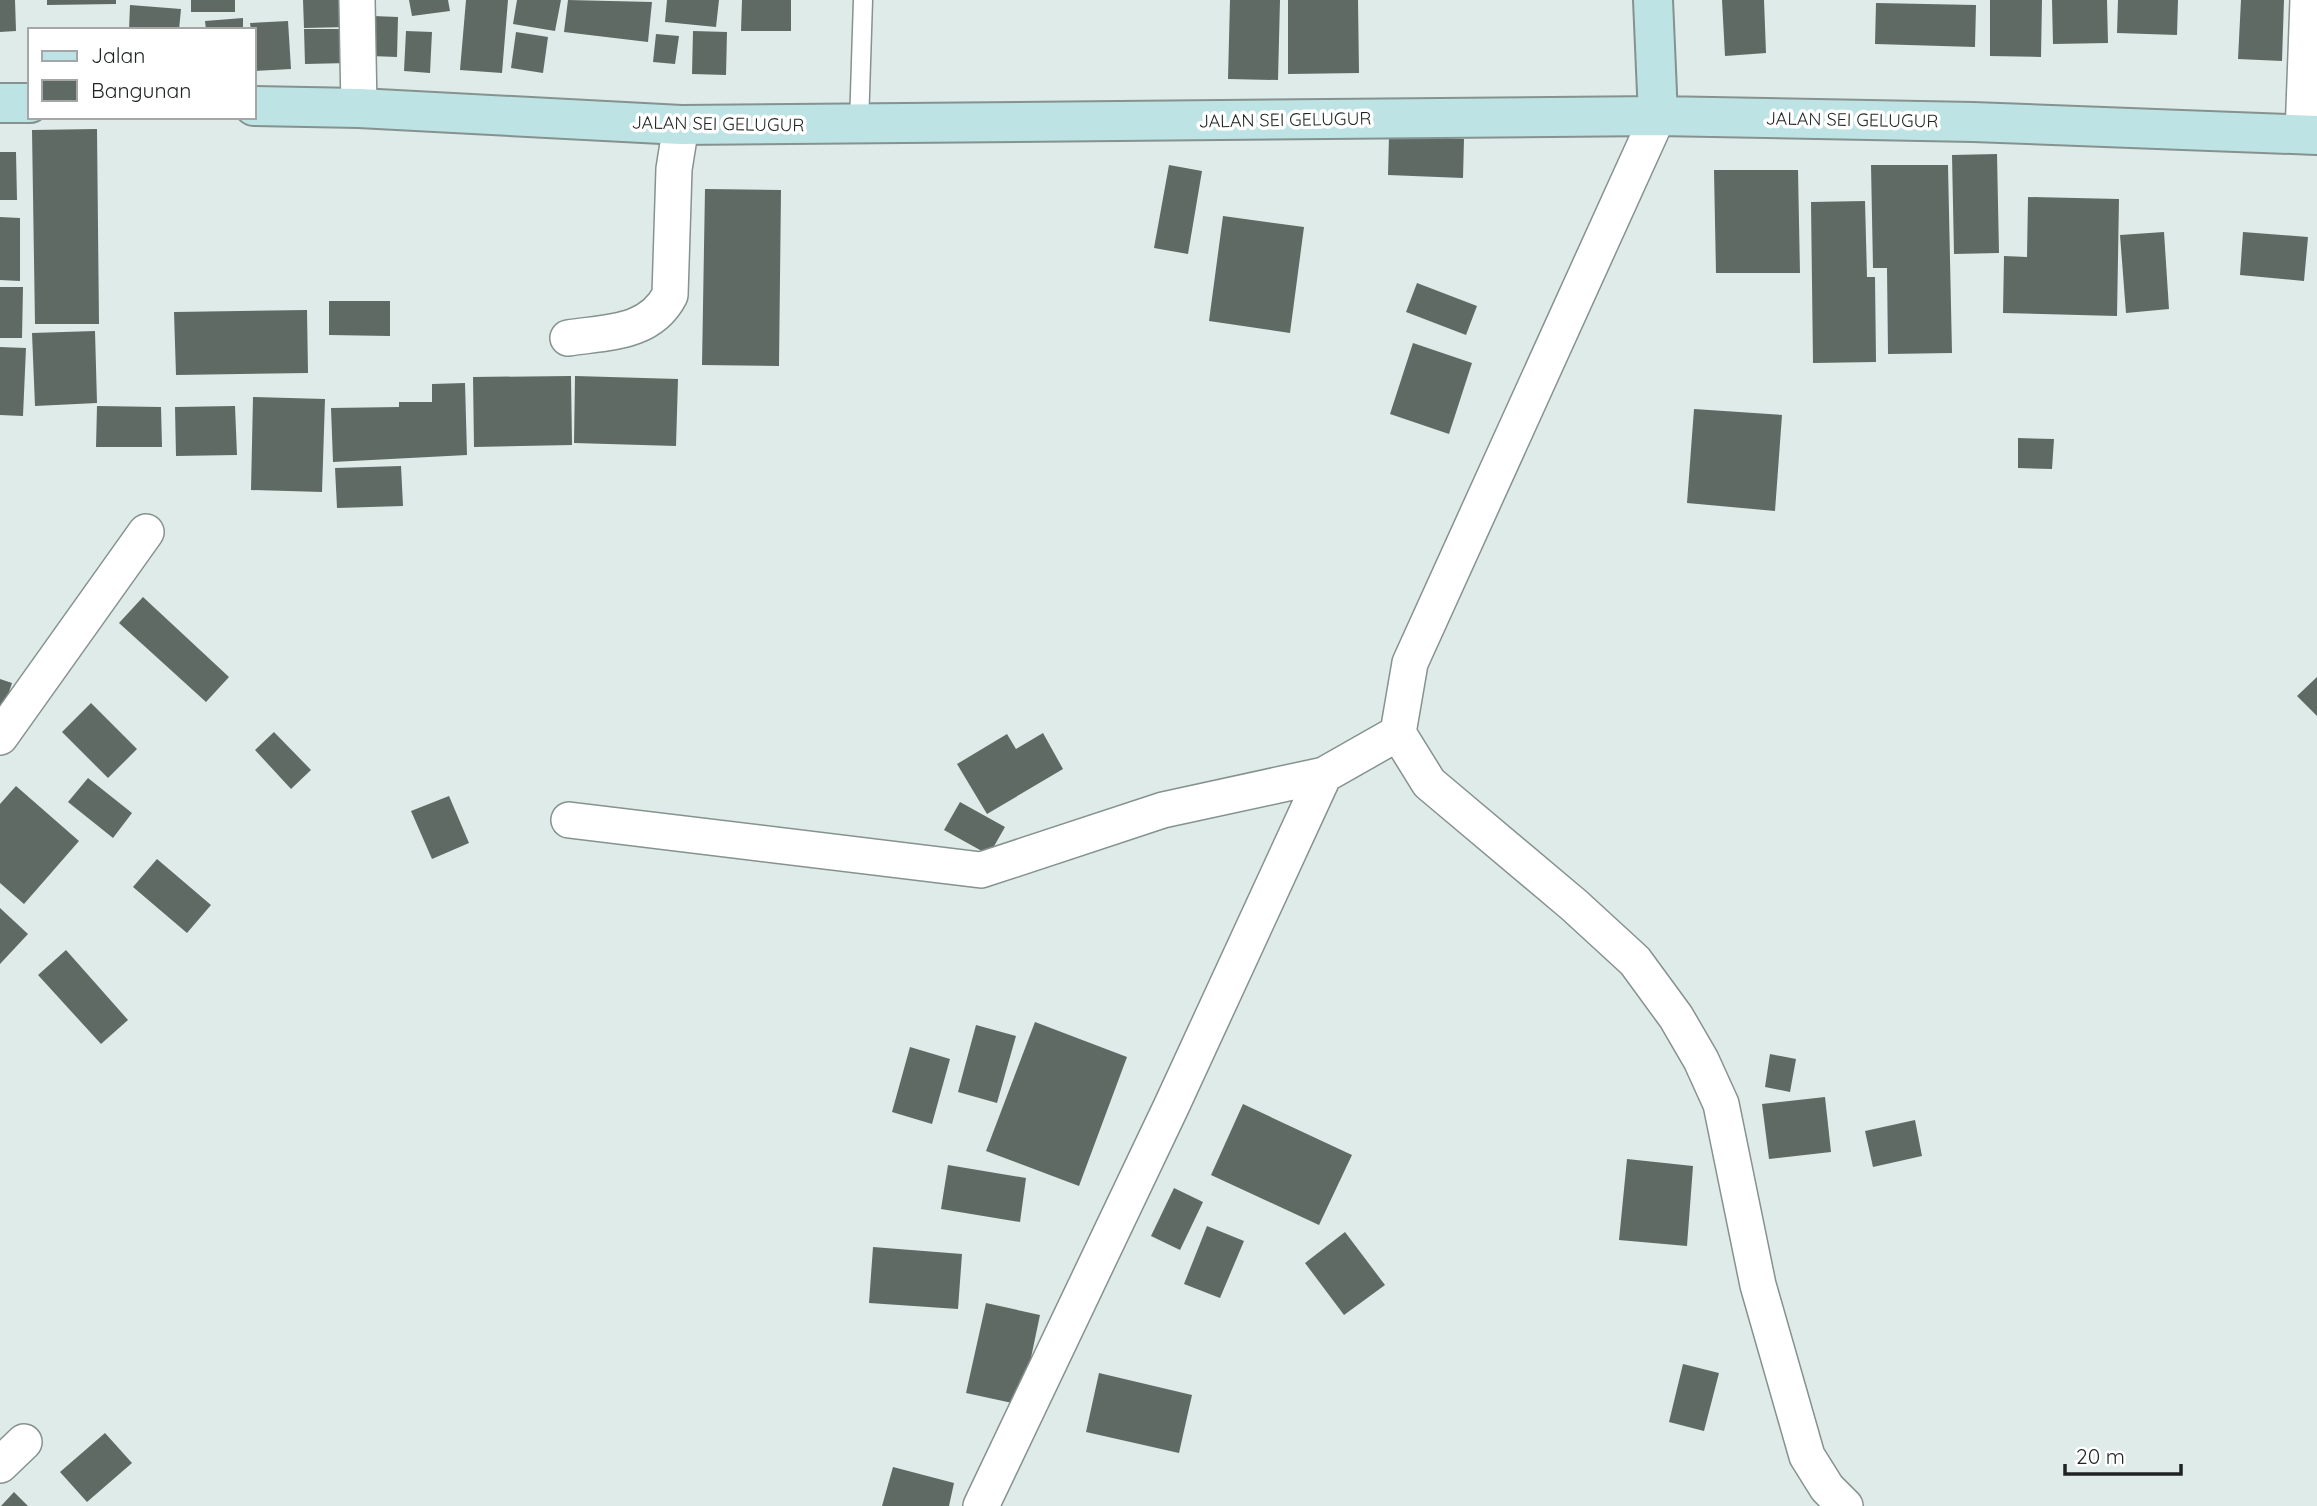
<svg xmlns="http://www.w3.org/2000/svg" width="2317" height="1506" viewBox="0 0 2317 1506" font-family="Quicksand,sans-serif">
<rect width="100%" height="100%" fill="#deebe8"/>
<!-- building -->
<path fill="#606a64" d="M0 0H15L16 31 0 32Z
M47 0H116V4L47 5Z
M191 0H235V12H191Z
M303 0H347L348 27 304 28Z
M409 0H448L450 11 412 16Z
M466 0H508L502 73 460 70Z
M517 0H561L555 31 513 24Z
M568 0 652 2 648 42 564 32Z
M667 0H719L716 27 665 22Z
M742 0H791V31H741Z
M1230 0H1280L1278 80 1228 79Z
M1288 0H1358L1359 73 1288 74Z
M1722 0H1764L1766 53 1725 56Z
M1990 0H2042L2041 57 1990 56Z
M2052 0H2107L2108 43 2053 44Z
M2118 0H2178L2177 35 2117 33Z
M2241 0H2284L2282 61 2238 59Z
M1876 3 1976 5 1975 47 1875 44Z
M130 5 181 9 179 30H129Z
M373 16 398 17 397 57 371 56Z
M243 18V30H206L205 21Z
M288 21 291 69 254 71V30H251L250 23Z
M304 29H348L349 63 305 64Z
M406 31 432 32 430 73 404 71Z
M693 31 727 32 726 75 692 74Z
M516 32 548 37 543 73 511 68Z
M656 34 679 36 675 64 653 62Z
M97 129 99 324H35L32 130Z
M1389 136 1464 139 1463 178 1388 175Z
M0 152H16L17 200H0Z
M1997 154 1999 253 1954 254 1952 155Z
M1169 165 1202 171 1188 254 1154 248Z
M1871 165H1948L1952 353 1888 354 1887 268H1873Z
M1714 170H1798L1800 273H1716Z
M705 189 781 190 779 366 702 365Z
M2028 197 2119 199 2117 316 2003 313 2004 256 2027 257Z
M1865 201 1867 277H1875L1876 362 1813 363 1811 202Z
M1223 216 1304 227 1290 333 1209 321Z
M0 217 20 218V281L0 280Z
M2164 232 2169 309 2126 313 2120 235Z
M2243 232 2308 237 2304 281 2240 275Z
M1417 283 1477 306 1466 335 1406 312Z
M0 287H23L22 338H0Z
M329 301H390V336L329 335Z
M307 310 308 373 176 375 174 312Z
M95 331 97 403 35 406 32 333Z
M1413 343 1472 363 1449 434 1390 414Z
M0 347 26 348 23 416 0 415Z
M571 376 572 445 474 447 473 377Z
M575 376 678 379 676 446 574 443Z
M465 383 467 455 333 462 331 408 399 407V402H432V384Z
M253 397 325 399 322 492 251 490Z
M97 406 161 407 162 447H96Z
M235 406 237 455 176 456 175 407Z
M1694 409 1782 415 1775 511 1687 503Z
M2018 438 2054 439 2052 469 2018 468Z
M401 466 403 506 337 508 335 468Z
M143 597 229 677 206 702 119 623Z
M2317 677V716L2297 696Z
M0 679 12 683 3 710 0 709Z
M91 703 137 749 108 778 62 732Z
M274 732 311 770 291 789 255 750Z
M1043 733 1063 769 987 814 957 764 1007 734 1016 749Z
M88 778 132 813 113 838 68 802Z
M16 786 79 841 24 904 0 883V804Z
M449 796 469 843 432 859 411 811Z
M960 802 1005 827 989 855 944 830Z
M157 859 211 905 187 933 133 887Z
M0 908 28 934 0 964Z
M66 950 128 1020 101 1044 38 975Z
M1035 1022 1127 1057 1079 1186 986 1151Z
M976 1025 1016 1036 997 1103 958 1092Z
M910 1047 950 1059 932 1124 892 1112Z
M1770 1054 1796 1059 1790 1092 1765 1087Z
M1825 1097 1831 1152 1769 1159 1762 1104Z
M1243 1104 1352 1155 1319 1225 1211 1175Z
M1915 1120 1922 1156 1873 1167 1865 1131Z
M1627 1159 1693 1166 1687 1246 1619 1240Z
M948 1165 1026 1178 1020 1222 941 1209Z
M1174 1188 1203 1202 1180 1250 1151 1236Z
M1207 1226 1244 1241 1220 1298 1184 1284Z
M1345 1232 1385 1285 1344 1315 1305 1263Z
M873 1247 962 1254 958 1309 869 1303Z
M986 1303 1040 1315 1021 1405 966 1393Z
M1683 1364 1719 1373 1704 1431 1669 1422Z
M1099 1373 1192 1395 1179 1453 1086 1432Z
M105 1433 132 1463 87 1502 60 1472Z
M893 1467 954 1483 949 1506H882Z
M14 1492 28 1506H1Z"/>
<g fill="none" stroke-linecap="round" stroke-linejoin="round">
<defs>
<path id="lane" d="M859 125 863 0"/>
<path id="street" d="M357 0 359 108
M1658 116 1410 663 1398 733 1429 783 1574 905 1635 961 1676 1017 1701 1060 1721 1104 1758 1285 1807 1456 1827 1488 1845 1506
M2303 135 2308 0
M568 338C607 332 650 334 670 295L674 169 681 125
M0 737 146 532
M569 820 981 870 1163 810 1324 775 1398 733
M0 1465 24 1442
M981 1506 1171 1107 1324 775"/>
<path id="secondary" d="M1653 0 1658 116
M0 103H30
M254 106 359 108 681 125 1658 116 1973 122 2317 135"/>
</defs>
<!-- lane casing -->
<use href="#lane" stroke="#85928e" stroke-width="21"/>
<!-- street casing -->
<use href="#street" stroke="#85928e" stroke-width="38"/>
<!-- secondary casing -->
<use href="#secondary" stroke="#85928e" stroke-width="42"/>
<!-- lane -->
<use href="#lane" stroke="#fff" stroke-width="18"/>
<!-- street -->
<use href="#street" stroke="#fff" stroke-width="35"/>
<!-- secondary -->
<use href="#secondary" stroke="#bee3e5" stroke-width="38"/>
</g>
<g text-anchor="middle" stroke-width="7" stroke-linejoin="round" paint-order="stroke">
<!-- street labels -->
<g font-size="18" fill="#1f2423" stroke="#fff">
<text transform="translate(1285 120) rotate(-1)" y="6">JALAN SEI GELUGUR</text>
<text transform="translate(1852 120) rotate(1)" y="6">JALAN SEI GELUGUR</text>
<text transform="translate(718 124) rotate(1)" y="6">JALAN SEI GELUGUR</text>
</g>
</g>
<!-- legend -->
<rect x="28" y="28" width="228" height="91" fill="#ffffff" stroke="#a5a7a7" stroke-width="2"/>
<rect x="42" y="51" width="35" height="10" fill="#bee3e5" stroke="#a5a7a7" stroke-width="2"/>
<text x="91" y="63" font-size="21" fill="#1f2423">Jalan</text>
<rect x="42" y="80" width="35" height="21" fill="#606a64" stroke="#a5a7a7" stroke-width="2"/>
<text x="91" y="98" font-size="21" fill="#1f2423">Bangunan</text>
<!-- scale -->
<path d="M2065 1464v10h116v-10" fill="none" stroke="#1f2423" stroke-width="3.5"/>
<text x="2076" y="1464" font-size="21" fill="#1f2423" stroke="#ffffff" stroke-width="5" paint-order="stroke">20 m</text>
</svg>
